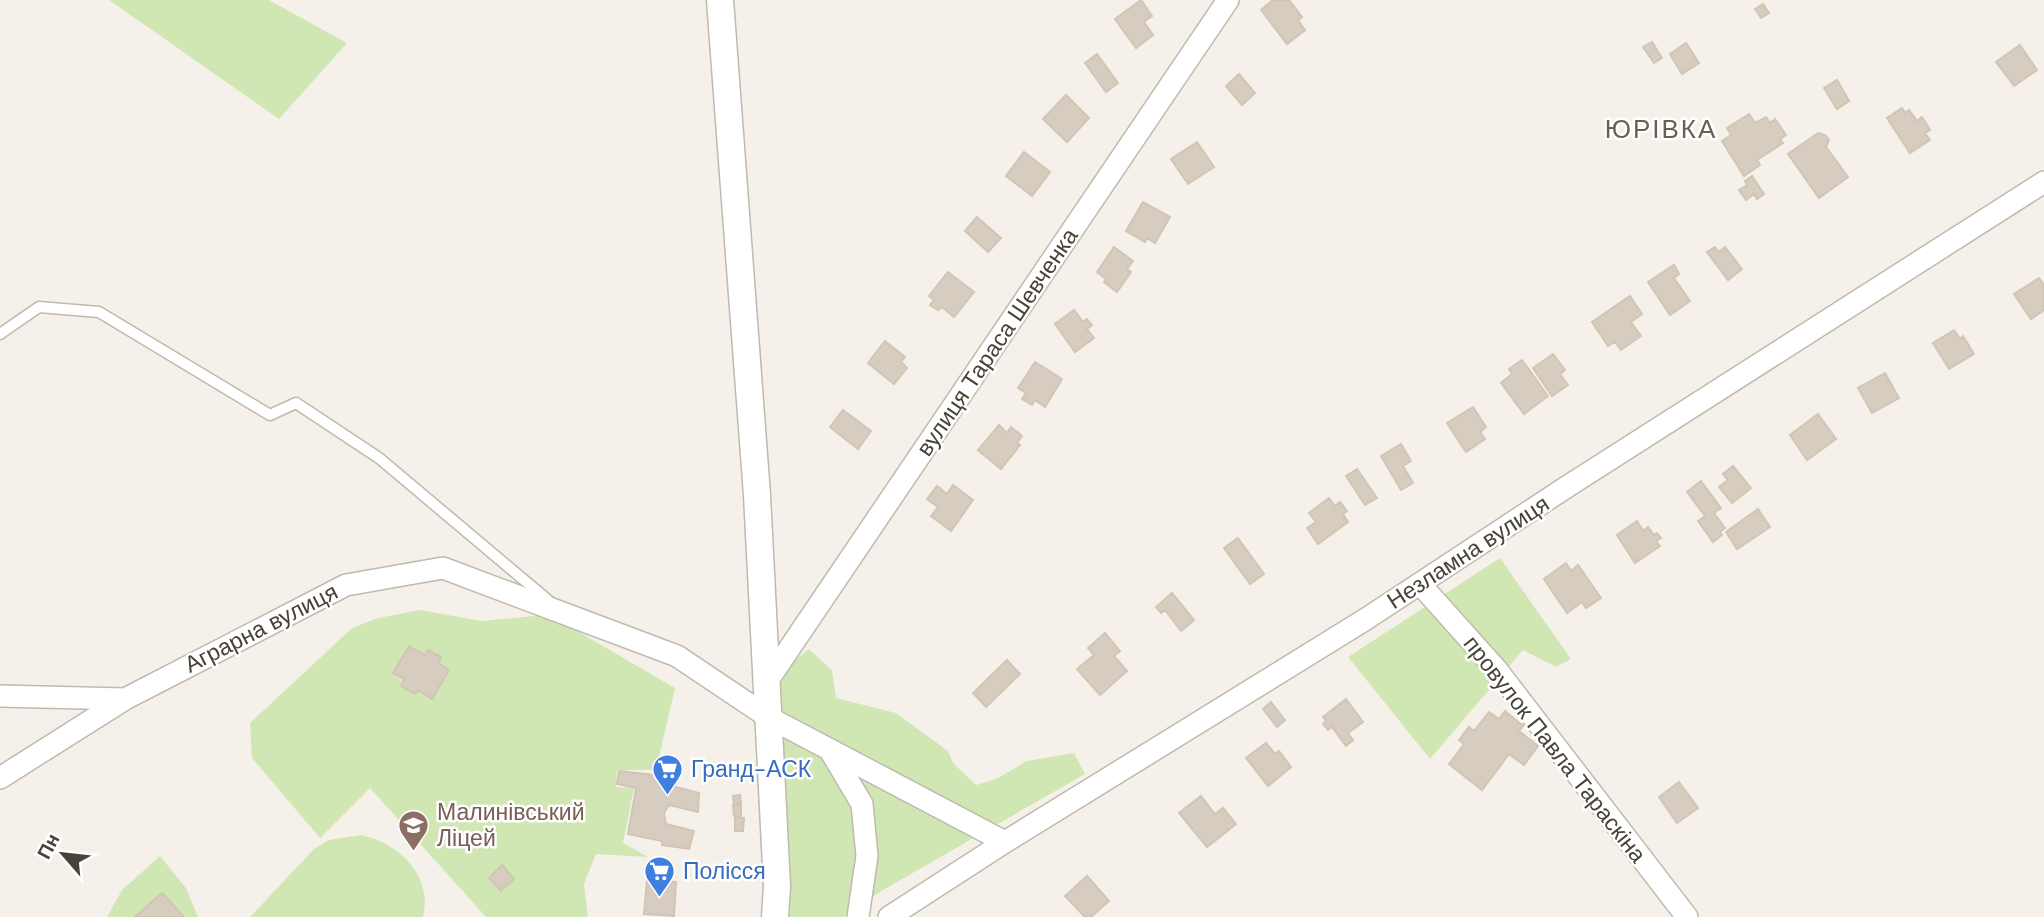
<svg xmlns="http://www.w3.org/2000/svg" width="2044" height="917" viewBox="0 0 2044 917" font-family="'DM Sans',sans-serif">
<rect width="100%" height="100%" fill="#f5f1ea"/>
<!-- green -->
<path fill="#d0e7b4" d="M109 0H269L347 43 279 119Z
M1500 558 1571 659 1556 667 1523 650 1430 759 1348 657Z
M420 610 482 621 544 615 560 621 675 688 656 770H617L616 787 634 788 623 843 648 857 596 854 584 884 588 917H486L370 788 320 838 252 758 250 723 352 628 378 618Z
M809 649 832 670 836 698 896 713 948 751 953 763 976 785 996 779 1027 761 1074 753 1085 774 883 890 843 917H789L777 673Z
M361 835C399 843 433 875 423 917H250L314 849 329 840Z
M160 856 186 888 198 917H107L122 890Z"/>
<!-- building -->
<path fill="#d6cdc0" stroke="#d1c5b3" stroke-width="2" d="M1141 0 1152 16 1144 22 1153 35 1136 48 1115 19Z
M1273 0H1289L1302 17 1298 20 1305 30 1287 44 1261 10Z
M1763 4 1769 13 1761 18 1755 9Z
M1652 42 1662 58 1654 63 1643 47Z
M1686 43 1699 63 1682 74 1670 54Z
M2020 45 2037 70 2014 86 1996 62Z
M1097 54 1118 83 1106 92 1085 63Z
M1239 74 1255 93 1242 105 1226 86Z
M1837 80 1849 101 1837 109 1824 88Z
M1066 95 1089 118 1067 142 1043 119Z
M1902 108 1905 113 1909 110 1917 121 1922 117 1930 130 1925 133 1930 140 1910 153 1887 118Z
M1749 114 1755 123 1766 117 1770 123 1775 119 1786 135 1780 139 1783 143 1757 160 1760 165 1744 176 1722 141 1731 135 1727 128Z
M1818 133 1825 135 1829 140 1826 147 1848 177 1819 198 1788 154Z
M1197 142 1214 167 1188 184 1171 159Z
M1024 152 1050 172 1032 196 1006 176Z
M1752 176 1764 194 1757 199 1754 194 1746 200 1739 190 1747 185 1745 181Z
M1143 202 1170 217 1155 243 1147 238 1145 242 1126 231Z
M977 217 1001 238 988 252 965 231Z
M1114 247 1133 261 1127 269 1131 272 1117 292 1104 282 1106 279 1097 272Z
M1715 247 1719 252 1725 247 1742 269 1728 280 1707 252Z
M1674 265 1679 274 1674 278 1690 301 1670 315 1648 282Z
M948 272 974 292 954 317 942 307 938 310 930 305 934 300 929 296Z
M2039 278 2044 285V310L2031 319 2014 294Z
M1630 296 1642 314 1631 322 1641 336 1621 350 1615 342 1608 346 1592 322Z
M1074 310 1083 322 1087 319 1092 325 1087 329 1094 338 1075 352 1055 324Z
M1954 330 1960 339 1963 336 1974 354 1949 369 1933 343Z
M885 341 905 357 901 362 907 368 894 384 868 363Z
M1553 354 1565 370 1560 374 1568 385 1552 396 1533 368Z
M1522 360 1548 396 1524 414 1501 383 1512 374 1509 369Z
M1035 362 1062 379 1045 407 1035 400 1032 405 1022 399 1026 393 1018 388Z
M1885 373 1899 398 1872 413 1858 388Z
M1473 407 1486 427 1480 432 1485 439 1466 452 1447 423Z
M843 410 871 431 858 449 830 427Z
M1818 414 1836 439 1807 460 1790 435Z
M999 425 1007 433 1011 427 1022 436 1017 443 1020 445 1001 469 978 450Z
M1401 444 1411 461 1403 466 1413 483 1401 490 1381 456Z
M1733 466 1751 488 1732 503 1719 487 1728 480 1723 474Z
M1357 469 1377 498 1365 505 1346 476Z
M1701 481 1721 508 1714 513 1725 528 1720 532 1722 535 1713 542 1698 521 1705 516 1687 492Z
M953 485 973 500 951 531 931 516 938 507 927 499 937 486 947 494Z
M1329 498 1335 506 1340 502 1347 511 1343 514 1348 522 1318 544 1307 528 1316 522 1309 513Z
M1758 509 1770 527 1737 549 1726 532Z
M1637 521 1643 531 1648 527 1654 535 1657 533 1661 538 1656 541 1660 546 1635 563 1617 535Z
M1238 538 1264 574 1250 584 1224 548Z
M1566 563 1571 571 1578 565 1601 598 1586 608 1582 602 1567 613 1544 579Z
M1172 593 1194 620 1181 631 1165 610 1161 613 1156 607Z
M1105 633 1120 651 1114 656 1127 671 1100 695 1077 669 1094 655 1088 648Z
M409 646 425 655 428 650 441 657 438 663 449 670 432 699 418 690 415 694 401 686 405 679 393 673Z
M1007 660 1020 674 986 707 973 693Z
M1346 699 1363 722 1348 733 1353 740 1346 746 1332 727 1328 730 1323 724 1326 721 1323 717Z
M1271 702 1285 720 1277 727 1263 709Z
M1505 711 1523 726 1519 731 1538 746 1524 765 1509 754 1482 790 1449 764 1464 744 1459 740 1469 727 1474 731 1489 712 1499 719Z
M1266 743 1275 754 1279 751 1291 767 1268 786 1246 758Z
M619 771 673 777 672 786 699 793 698 812 669 805 664 813 666 824 694 831 689 849 662 845V841L628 834 636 788 617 784Z
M1679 782 1698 808 1677 823 1659 797Z
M740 795 741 803 734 804 733 796Z
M1201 796 1215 814 1223 808 1236 824 1207 847 1179 813Z
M733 805H741V816H734Z
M735 818H744L743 831H735Z
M502 865 514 879 501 891 489 878Z
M1087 876 1109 901 1091 917H1085L1065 896Z
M647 880 676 882 674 916 644 914Z
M162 893 184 917H135Z"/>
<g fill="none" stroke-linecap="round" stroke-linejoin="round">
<defs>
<path id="service" d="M0 334 39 307 99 312 270 415 296 403 379 458 549 601"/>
<path id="minor" d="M1420 584 1497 670 1687 917
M766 683 1228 0
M0 696 125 699
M831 752 862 804 867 856 858 917
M0 778 125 699 346 585 443 568 677 656 768 717 1005 842
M889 917 1005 842 1366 619 1565 488 2044 182"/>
<path id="tertiary" d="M720 0 757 495 777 886 775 917"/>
</defs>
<!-- service casing -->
<use href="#service" stroke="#c0b9ad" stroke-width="13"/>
<!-- minor casing -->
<use href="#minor" stroke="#c0b9ad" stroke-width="24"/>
<!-- tertiary casing -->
<use href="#tertiary" stroke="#c0b9ad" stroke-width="29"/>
<!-- service -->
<use href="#service" stroke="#fff" stroke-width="10"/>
<!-- minor -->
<use href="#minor" stroke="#fff" stroke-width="21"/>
<!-- tertiary -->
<use href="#tertiary" stroke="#fff" stroke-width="26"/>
</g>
<!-- icons -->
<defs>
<symbol id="supermarket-pin" viewBox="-11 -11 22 30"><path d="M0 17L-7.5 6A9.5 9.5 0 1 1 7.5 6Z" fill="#3f7fe0" stroke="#fff"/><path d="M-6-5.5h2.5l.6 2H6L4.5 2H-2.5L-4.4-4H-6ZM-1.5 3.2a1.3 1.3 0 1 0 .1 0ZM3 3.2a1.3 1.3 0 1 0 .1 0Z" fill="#fff"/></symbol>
<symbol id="school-pin" viewBox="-11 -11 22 30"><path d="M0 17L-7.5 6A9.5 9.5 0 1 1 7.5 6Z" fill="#8d6e63" stroke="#fff"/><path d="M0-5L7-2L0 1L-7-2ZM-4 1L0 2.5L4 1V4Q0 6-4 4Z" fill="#fff"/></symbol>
</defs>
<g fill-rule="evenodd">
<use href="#supermarket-pin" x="650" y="752" width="35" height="47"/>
<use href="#school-pin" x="396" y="808" width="35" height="47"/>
<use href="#supermarket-pin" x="642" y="854" width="35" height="47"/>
</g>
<g text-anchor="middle" stroke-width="5" stroke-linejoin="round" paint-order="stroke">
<!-- street labels -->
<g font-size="23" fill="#484238" stroke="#fff">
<text transform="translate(997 342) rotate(-56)" y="8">вулиця Тараса Шевченка</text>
<text transform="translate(1468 552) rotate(-33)" y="8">Незламна вулиця</text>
<text transform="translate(261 628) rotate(-27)" y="8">Аграрна вулиця</text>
<text transform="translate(1555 749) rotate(52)" y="8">провулок Павла Тараскіна</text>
</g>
<!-- shop labels -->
<g font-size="23" fill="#366cbe" stroke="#fff" text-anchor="start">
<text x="691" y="777">Гранд-АСК</text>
<text x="683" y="879">Полісся</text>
</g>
<!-- education labels -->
<g font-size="23" fill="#785e54" stroke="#fff" text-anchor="start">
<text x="437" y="820">Малинівський<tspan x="437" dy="26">Ліцей</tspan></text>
</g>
<!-- quarter labels -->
<g font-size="26" letter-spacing="2" fill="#6b604f" stroke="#fff">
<text x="1661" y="138">ЮРІВКА</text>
</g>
</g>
<!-- north arrow -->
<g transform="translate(63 854) rotate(298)" stroke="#ffffff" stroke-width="5" paint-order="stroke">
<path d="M0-5L12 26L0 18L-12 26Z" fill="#484238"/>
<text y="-10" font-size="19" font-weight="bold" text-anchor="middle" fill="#484238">Пн</text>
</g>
</svg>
